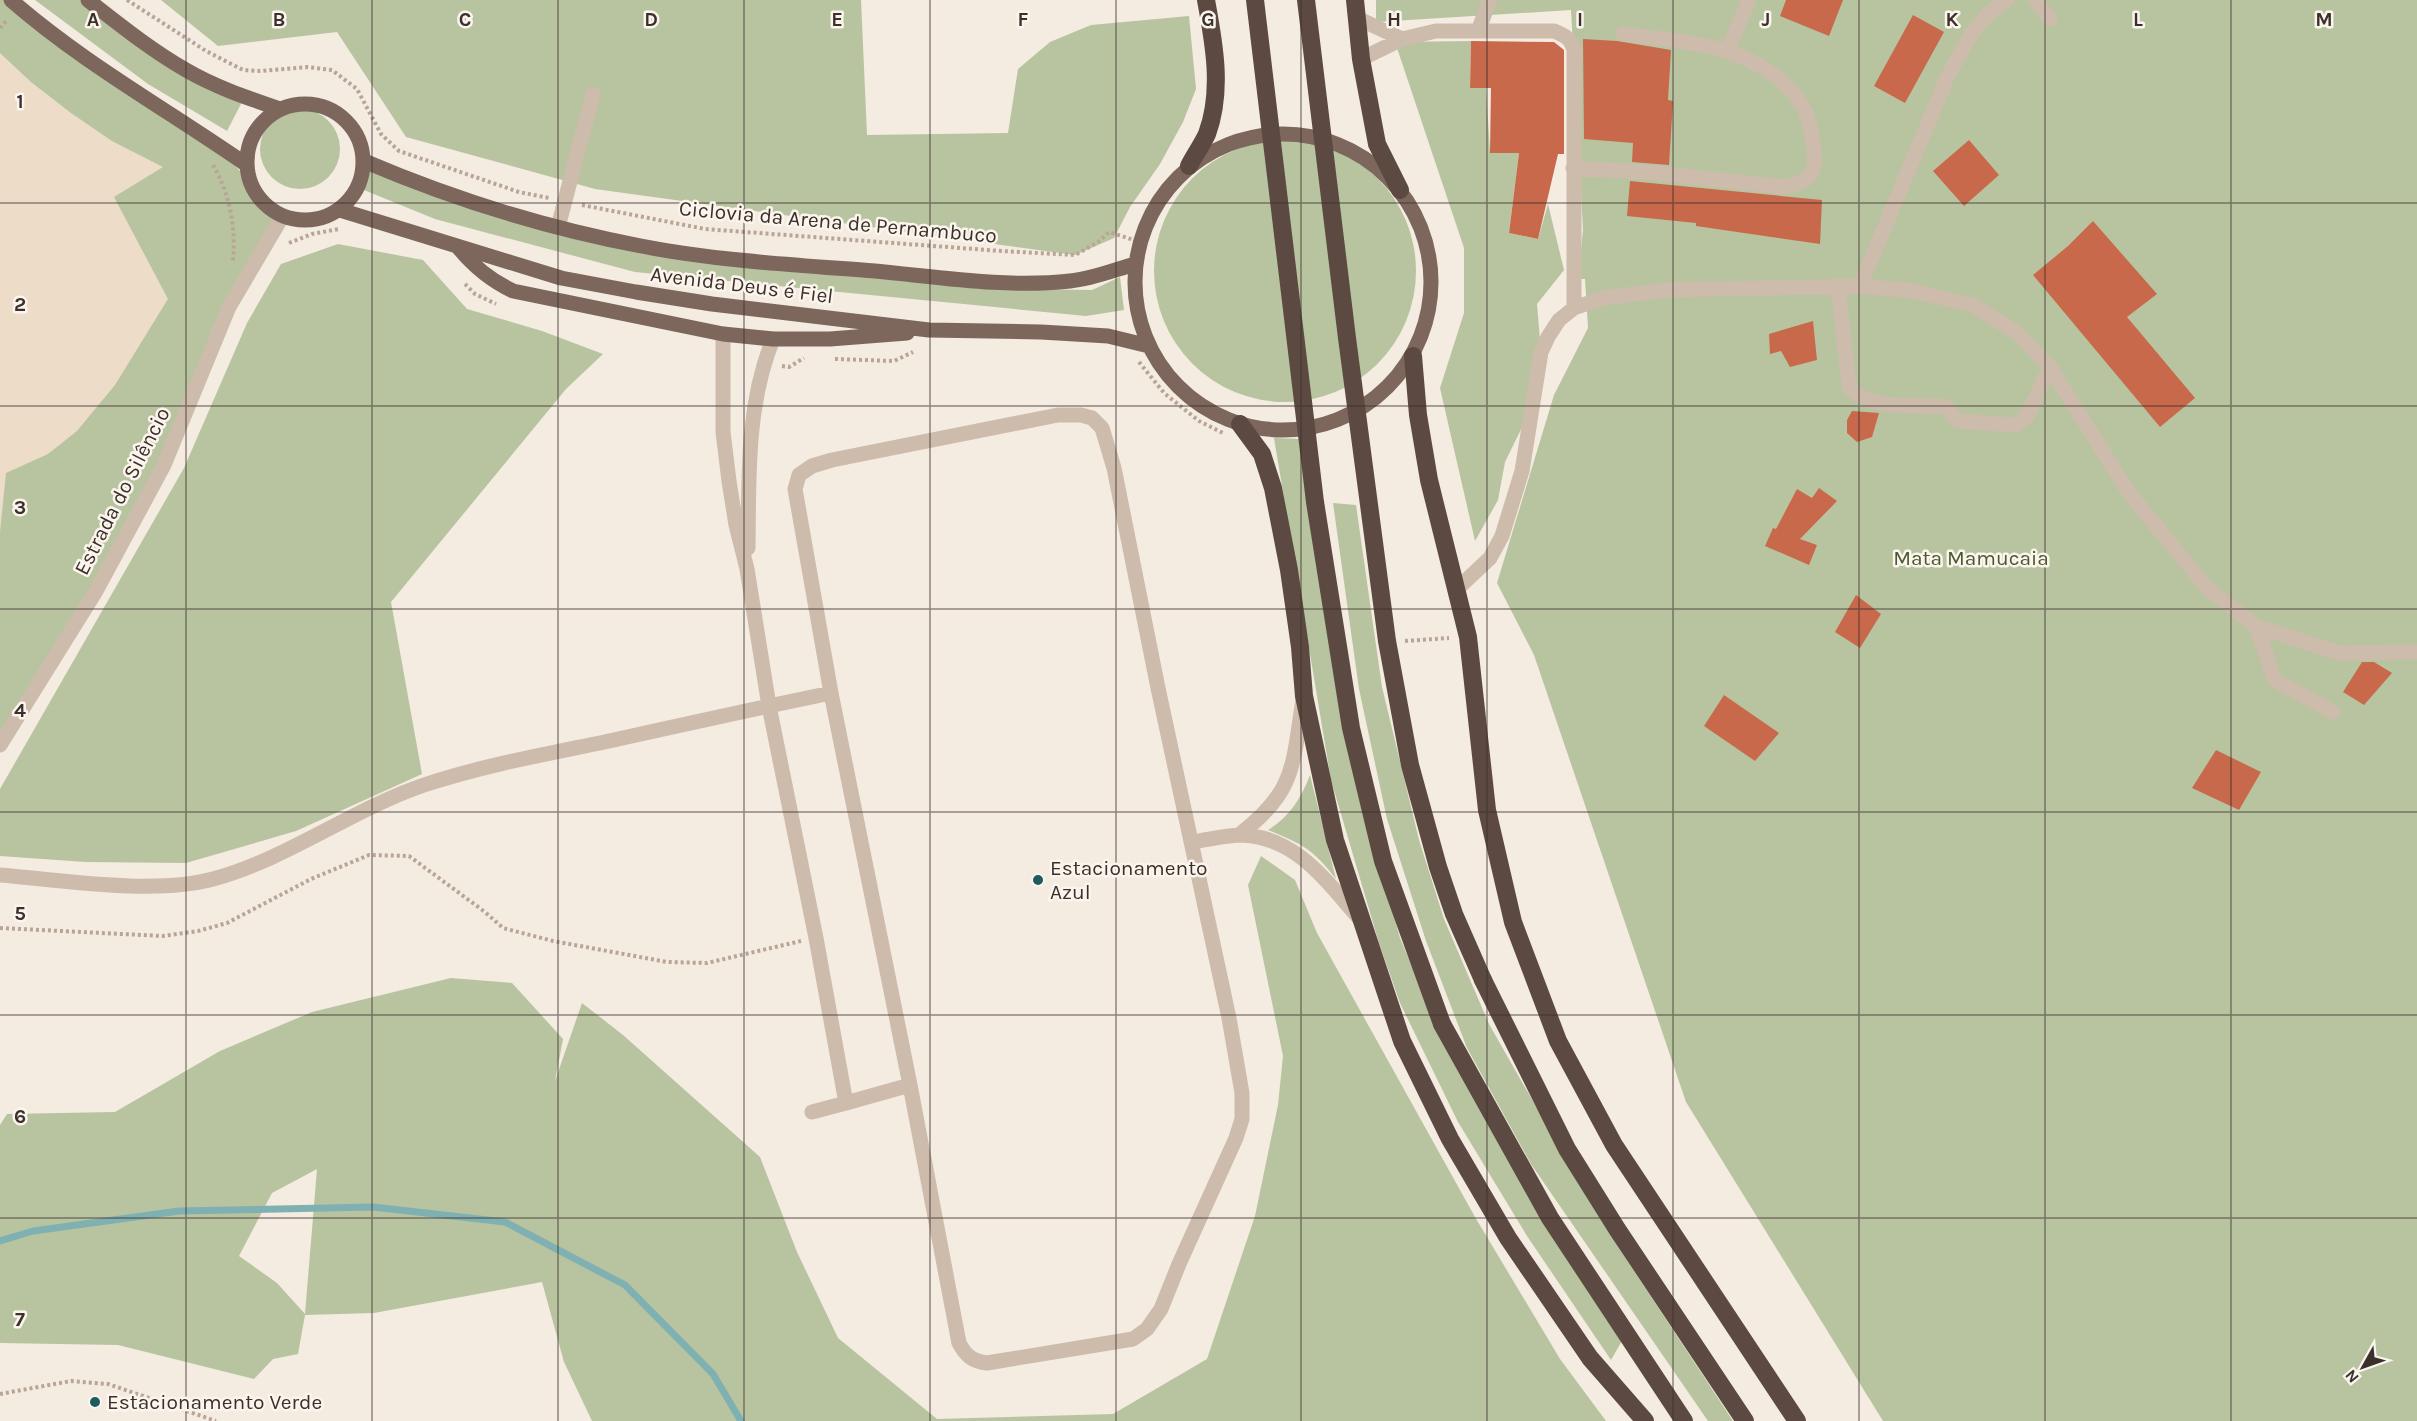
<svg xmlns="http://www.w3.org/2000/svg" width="2417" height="1421" viewBox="0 0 2417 1421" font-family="Karla,sans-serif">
<rect width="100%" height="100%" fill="#f4ebe1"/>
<!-- green -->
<path fill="#b8c4a0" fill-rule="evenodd" d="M0 0H11L207 137 250 181 255 193 268 207 282 217 229 307 164 465 0 745Z
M35 0H80L133 42 243 100 227 131 148 84Z
M161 0H861L867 135 1008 133 1018 69 1050 42 1091 25 1189 16 1196 89 1183 122 1160 164 1130 207 1114 238 1075 255 595 189 406 137 337 32 218 46Z
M1376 0H2417V1421H1883L1686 1102 1534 655 1497 583 1554 395 1588 328 1585 279H1578L1583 230 1571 10 1376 22Z
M1471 41 1470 88H1486L1490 152 1519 153 1509 233 1538 239 1548 204 1564 270 1537 304 1541 352 1532 407 1505 462 1498 500 1475 541 1440 388 1464 313V248L1395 42Z
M260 149a40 40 0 1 1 80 0a40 40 0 1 1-80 0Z
M1154 271a131 131 0 1 1 262 0a131 131 0 1 1-262 0Z
M372 158 421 183 578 232 737 264 1023 289 1092 290 1120 277 1124 310 1086 316 635 272 435 219 359 188Z
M338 244 423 260 467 309 542 331 603 354 566 389 391 602 422 774 296 831 186 863 85 862 0 856V789L184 468 247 323 281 264Z
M1274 438 1300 439 1368 825 1400 938 1442 1038 1623 1339 1611 1360 1527 1236 1458 1122 1400 1003 1379 943 1331 780Z
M1333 503 1356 505 1382 687 1419 840 1444 919 1489 1024 1560 1149 1621 1251 1733 1421H1708L1531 1164 1467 1048 1426 941 1387 819 1359 689Z
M1310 775 1336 879C1313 849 1302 844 1268 830 1289 817 1301 799 1310 775Z
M1261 856 1295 880 1317 933 1475 1217 1560 1359 1606 1421H592L564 1362 542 1282 374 1313 305 1315 298 1354 273 1359 254 1379 118 1345 0 1343V1125L7 1114 115 1112 220 1051 312 1012 451 978 512 983 563 1039 555 1081 582 1003 623 1035 760 1157 797 1252 838 1338 937 1419 1113 1414 1207 1359 1255 1216 1278 1105 1283 1056 1248 885ZM317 1169 305 1314 277 1283 239 1256 272 1193Z"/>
<!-- plaza -->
<path fill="#ecdcc8" d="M0 53 31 82 71 113 112 141 163 167 114 197 168 299 115 385 77 431 48 454 6 473 0 532Z"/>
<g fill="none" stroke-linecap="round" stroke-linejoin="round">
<!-- stream -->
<path stroke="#7fb0b2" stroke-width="7" d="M0 1241 33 1231 179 1211 373 1207 505 1222 625 1285 713 1374 741 1421"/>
</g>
<!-- building -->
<path fill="#c8694b" d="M1786 0H1843L1829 36 1780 16Z
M1913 15 1944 32 1905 103 1874 86Z
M1583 39 1617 41 1671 50 1668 100 1673 101 1669 165 1632 162 1633 143 1584 139Z
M1471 41 1554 42 1564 50V154H1558L1538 239 1509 233 1519 153H1490L1491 88H1470Z
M1969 140 1999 175 1964 206 1933 171Z
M1630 181 1822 200 1820 244 1696 226V223L1627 216Z
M2093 221 2157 294 2127 317 2195 398 2160 427 2033 275 2068 246Z
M1813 321 1817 360 1790 367 1781 351 1770 354 1769 334Z
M1852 411 1879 413 1872 437 1857 442 1847 433V420Z
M1819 488 1837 501 1800 539 1817 545 1809 565 1765 546 1773 528 1776 529 1797 489 1812 498Z
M1856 595 1881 614 1860 648 1835 632Z
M2362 662H2374L2392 673 2364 705 2343 692Z
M1724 695 1779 733 1755 761 1704 726Z
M2216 750 2261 772 2239 810 2192 788Z"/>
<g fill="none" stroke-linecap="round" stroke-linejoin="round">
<!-- path -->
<path stroke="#b9a596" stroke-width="4" stroke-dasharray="3 3" stroke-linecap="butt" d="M127 0 206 51 243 70 260 71 307 67 332 70 357 89 381 134 399 151 519 192 549 198
M0 28 7 20
M213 165C230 194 236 228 233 261
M582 205 705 229 1001 251 1075 255 1098 242 1109 232 1140 242
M289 243 312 234 339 229
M465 284 475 294 496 304
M835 359 894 361 913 352
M1139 362 1164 393 1199 421 1223 433
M782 366 789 367 804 358
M1405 641 1449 638
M0 928 163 936 198 931 227 923 311 879 369 855 409 856 485 912 503 928 553 941 667 962 707 963 801 941
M0 1394 71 1381 108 1384 216 1421"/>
<!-- minor -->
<path stroke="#cdbbac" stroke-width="15" d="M2035 0 2050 19
M1357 18 1402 39
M1478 31 1490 0
M1727 51 1749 0
M1361 59 1402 39 1436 31H1554C1564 35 1571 38 1574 50V308
M1573 168 1657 173 1785 187C1808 181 1817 177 1814 151 1812 137 1810 118 1803 107 1766 45 1685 42 1623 34
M558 227 593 94
M1838 285 1849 386C1867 411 1916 405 1945 406L1958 421 2016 425 2027 416 2050 367
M1860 286 1947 78C1962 49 1977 17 2007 0
M723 334V432L729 481 736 525 747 569 769 706 816 938 846 1103 910 1085
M1058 415H1081L1092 418 1102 428 1114 468 1158 688 1229 1018 1242 1093V1119L1236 1138 1179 1264 1161 1309 1147 1329 1133 1339 987 1363C972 1361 966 1356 959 1343L910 1085 831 693 795 489 799 475 812 466 832 460Z
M748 548C749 477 746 406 773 339
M1456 590 1490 558 1502 536 1522 471 1541 352 1548 337 1559 320 1574 308 1603 298 1666 290 1860 286 1912 291 1973 305 2017 333 2050 367 2129 493 2208 589 2256 626 2339 653 2417 652
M2256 626 2275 680 2333 712
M0 745 96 591 164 465 229 307 282 217
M1239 835C1296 791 1292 767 1303 700
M1191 842C1208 840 1226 835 1242 835 1296 837 1326 881 1359 918
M0 875C61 880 155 895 213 879 287 859 351 810 424 785 481 766 541 755 600 743 677 726 753 709 831 693
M812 1112 846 1103"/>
<!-- major -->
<path stroke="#7d675c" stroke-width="15" d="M11 0C83 63 168 110 247 165
M88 0C120 25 151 50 186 70 215 87 248 98 280 109
M247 162a58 58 0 1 1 116 0a58 58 0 1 1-116 0Z
M1135 282a148 148 0 1 1 296 0a148 148 0 1 1-296 0Z
M364 161C453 199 546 228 641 246 718 261 797 265 875 271 939 277 1005 288 1070 281 1092 279 1114 270 1135 264
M340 210 561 278 636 292 712 304 929 330 1041 332 1108 336 1149 346
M458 247C474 267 490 280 513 291L723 334 773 339H830L907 333"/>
<!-- highway -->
<path stroke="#5c4a42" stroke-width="18" d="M1355 0 1361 59 1377 144 1400 190
M1189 166C1194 156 1202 145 1207 134 1223 91 1214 43 1206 0
M1413 356 1418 415 1429 480 1468 637 1487 810 1513 922 1558 1041 1614 1145 1797 1421
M1240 424 1262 454 1273 488 1289 570 1300 647 1304 696 1335 840 1402 1041 1450 1139 1508 1238 1590 1358 1645 1421
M1483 980 1567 1149 1617 1229 1745 1421
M1442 1024 1550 1218 1684 1421"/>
<!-- highway-bridge -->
<path stroke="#5c4a42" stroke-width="18" d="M1255 0 1315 502 1351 728 1383 861 1442 1024
M1306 0 1347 338 1387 641 1410 765 1438 867 1454 914 1483 980"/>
</g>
<!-- grid -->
<path fill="none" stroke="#3b302b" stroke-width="1.5" stroke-opacity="0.55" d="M186 0V1421M372 0V1421M558 0V1421M744 0V1421M930 0V1421M1116 0V1421M1301 0V1421M1487 0V1421M1673 0V1421M1859 0V1421M2045 0V1421M2231 0V1421M0 203H2417M0 406H2417M0 609H2417M0 812H2417M0 1015H2417M0 1218H2417"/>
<!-- markers -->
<g fill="#1f5a5e" stroke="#fbf5ee" stroke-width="2">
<circle cx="1038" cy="880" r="6"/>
<circle cx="95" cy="1402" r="6"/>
</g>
<g text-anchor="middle" stroke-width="5" stroke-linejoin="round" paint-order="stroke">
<!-- street labels -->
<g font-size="21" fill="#3b302b" stroke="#fbf5ee">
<text transform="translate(838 222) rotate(5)" y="7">Ciclovia da Arena de Pernambuco</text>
<text transform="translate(742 285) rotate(7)" y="7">Avenida Deus é Fiel</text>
<text transform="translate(122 491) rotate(-63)" y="7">Estrada do Silêncio</text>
</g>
<!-- park labels -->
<g font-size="21" fill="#4a5a2e" stroke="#fbf5ee">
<text x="1971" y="565">Mata Mamucaia</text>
</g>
<!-- poi labels -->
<g font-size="21" fill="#3b302b" stroke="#fbf5ee" text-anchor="start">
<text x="1050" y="875">Estacionamento<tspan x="1050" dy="24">Azul</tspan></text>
<text x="107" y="1409">Estacionamento Verde</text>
</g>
</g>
<g font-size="20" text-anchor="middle" font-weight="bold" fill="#3b302b" stroke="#fbf5ee" stroke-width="5" stroke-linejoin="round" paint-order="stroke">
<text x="93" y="26">A</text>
<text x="279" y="26">B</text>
<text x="465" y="26">C</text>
<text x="651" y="26">D</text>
<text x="837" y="26">E</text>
<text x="1023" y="26">F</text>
<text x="1208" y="26">G</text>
<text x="1394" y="26">H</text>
<text x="1580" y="26">I</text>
<text x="1766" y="26">J</text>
<text x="1952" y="26">K</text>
<text x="2138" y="26">L</text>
<text x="2324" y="26">M</text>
<text x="20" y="108">1</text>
<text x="20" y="311">2</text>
<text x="20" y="514">3</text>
<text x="20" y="717">4</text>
<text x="20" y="920">5</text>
<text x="20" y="1123">6</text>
<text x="20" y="1326">7</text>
</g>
<!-- north arrow -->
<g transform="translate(2363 1367) rotate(230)" stroke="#fbf5ee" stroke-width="4.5" paint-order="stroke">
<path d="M0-4.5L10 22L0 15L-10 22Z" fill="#3b302b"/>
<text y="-9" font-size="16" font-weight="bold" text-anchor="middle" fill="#3b302b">N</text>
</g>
</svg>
